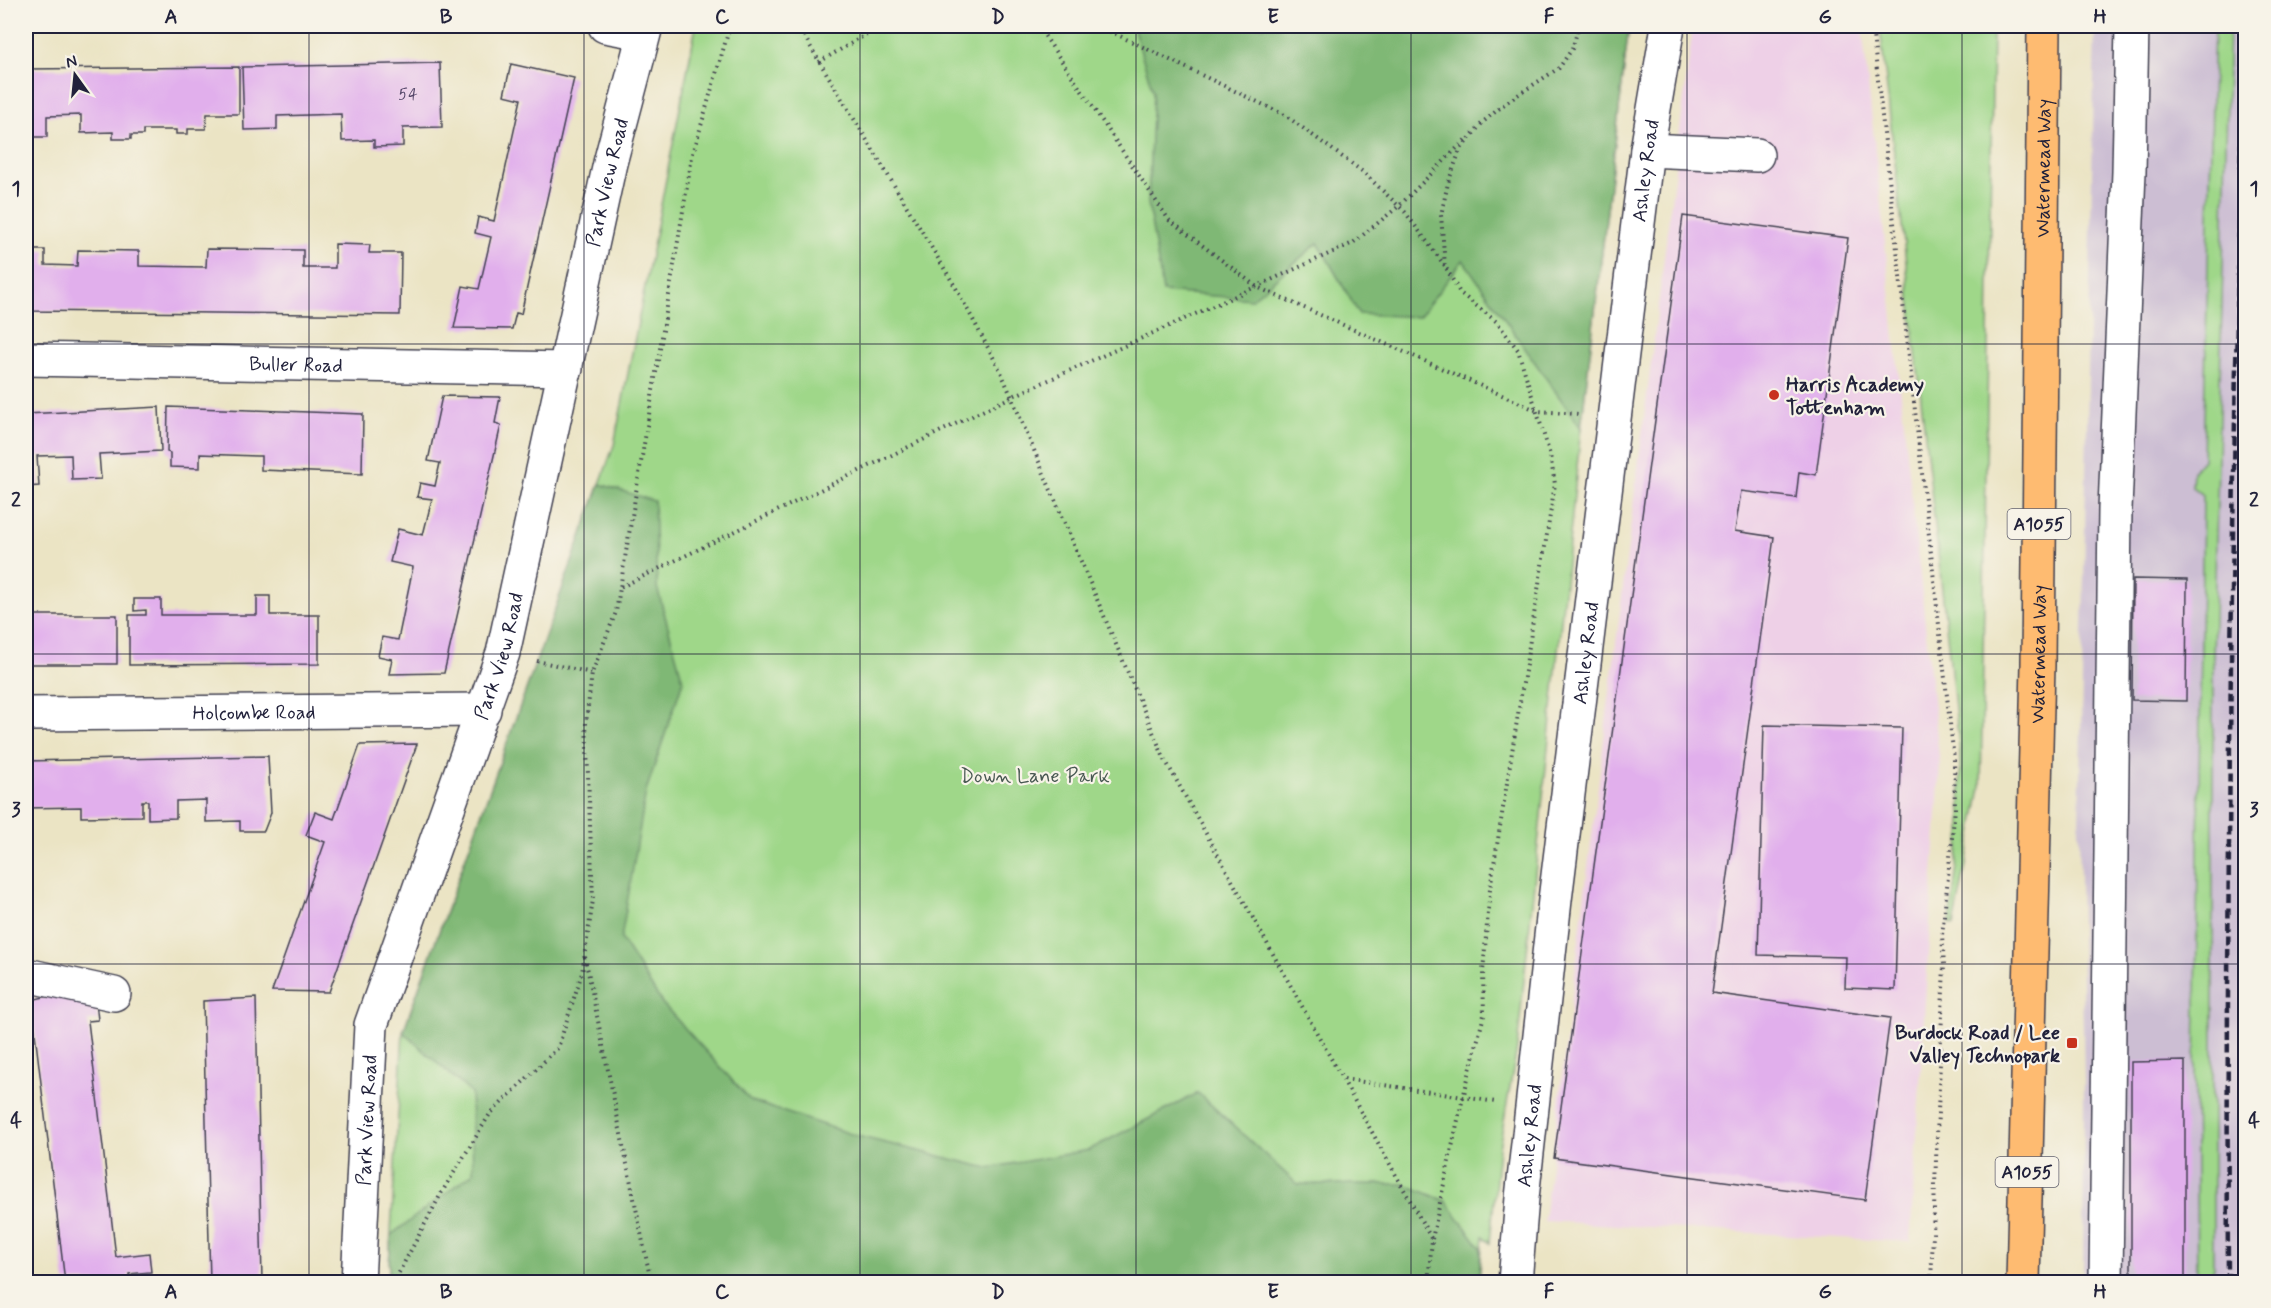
<svg xmlns="http://www.w3.org/2000/svg" width="2271" height="1308" viewBox="0 0 2271 1308" font-family="Mynerve,sans-serif">
<rect width="100%" height="100%" fill="#f7f3e8"/>
<filter id="ink" filterUnits="userSpaceOnUse"><feTurbulence type="fractalNoise" baseFrequency=".0167" numOctaves="2"/><feDisplacementMap in="SourceGraphic" scale="12" xChannelSelector="R" yChannelSelector="G"/><feConvolveMatrix kernelMatrix="1 2 1 2 8 2 1 2 1" color-interpolation-filters="sRGB"/></filter>
<filter id="wash" filterUnits="userSpaceOnUse"><feTurbulence type="fractalNoise" baseFrequency=".008" numOctaves="4" result="noise"/><feDisplacementMap in="SourceGraphic" scale="24" xChannelSelector="R" yChannelSelector="G"/><feGaussianBlur stdDeviation="1.35" result="paint"/><feColorMatrix in="noise" values="0 0 0 0 0 0 0 0 0 0 0 0 0 0 0 0 0 1.4 0 .05"/><feComposite in="paint" operator="in"/></filter>
<g filter="url(#wash)">
<rect width="100%" height="100%" fill="#ebe4c4"/>
<!-- built -->
<path fill="#eed0e7" d="M1693 26H1862L1940 765 1910 1242 1544 1221Z"/>
<!-- industrial -->
<path fill="#ccbed3" d="M2095 26H2214L2203 460 2193 471 2192 487 2203 494 2195 1072 2197 1282H2083L2084 1080 2079 828Z
M2229 26H2245L2246 1282H2213V660Z"/>
<!-- green -->
<path fill="#9fd789" stroke="#607c62" stroke-width="1.5" d="M696 26H1629L1581 428 1517 1048 1499 1148 1490 1243 1483 1236 1479 1282H388L403 1032 614 445Z
M1880 26H1993L1981 788 1954 925 1950 924 1961 832 1960 753Z
M2214 26H2229L2213 660V1282H2197L2195 1072 2203 495 2192 487 2193 471 2203 460Z"/>
<!-- forest -->
<path fill="#7fb875" stroke="#506d58" stroke-width="1.5" d="M1133 26H1629L1581 428 1463 260 1419 317 1359 314 1318 243 1252 299 1163 292 1148 203 1153 92Z
M600 484 654 501 657 587 683 681 646 791 621 939 662 1003 751 1101 857 1136 988 1168 1089 1150 1198 1093 1297 1184H1404L1446 1201 1481 1248 1479 1282H388L391 1235 473 1173 471 1093 403 1032Z"/>
<g id="blocks">
<!-- building -->
<path fill="#e1afec" d="M440 63 442 127 403 128V146L374 147V140L342 141 341 114 277 116V129L244 130 242 67Z
M511 64 574 78 521 314 516 313 512 329 454 328 463 286 479 289 491 237 475 233 478 217 494 221 521 99 504 95Z
M239 67V114H207L206 129H188V134H176V130H143V135H131V139H113V132L81 133V115L47 116V137H31V116H26V69Z
M1683 216 1848 238 1816 475 1799 472 1796 498 1741 491 1735 531 1774 537 1712 993 1890 1018 1865 1200 1554 1158Z
M335 244 370 245 369 253H401L400 315 26 311V250H45V265L77 266 78 250 139 251V266L206 267 207 249 303 250V268H335Z
M442 396 500 397 495 423 501 425 444 673 389 674 392 659 378 656 382 637 398 640 413 567 390 562 398 529 423 535 432 499 417 497 420 483 435 486 440 463 428 461Z
M159 407 161 451 99 454 101 479 72 480 71 455 37 456 39 486 26 487V414Z
M168 407 363 414 362 474 261 470V456H257L200 454V468L170 467V453L167 452Z
M2133 579 2187 580 2186 701 2132 700Z
M257 596H270V615H319V664L129 665V615H146V610L134 611V599H161V615H257Z
M26 615H117V664H26Z
M1764 725 1902 728 1895 990 1845 988 1846 957 1758 955Z
M417 744 329 992 272 991 325 842 306 835 315 812 334 819 360 745Z
M268 756 271 813 264 831H240V821L206 822V800L176 801V818L148 819V801H142V816L81 817V807L26 808V761Z
M53 995 96 1002 98 1020 88 1021 116 1257 149 1253 151 1272 129 1274V1282H65L31 1000Z
M256 998 262 1282H210L203 1001Z
M2185 1061V1282H2131V1062Z"/>
</g>
</g>
<g filter="url(#ink)">
<use href="#blocks" fill-opacity="0" stroke="#403f50" stroke-width="1.5"/>
<g fill="none" stroke-linecap="round" stroke-linejoin="round">
<defs>
<g id="minor">
<path d="M605 26 643 33"/>
<path d="M1647 150 1757 155"/>
<path id="s1" d="M26 359 566 369"/>
<path id="s2" d="M26 714 484 710"/>
<path d="M26 975 114 994"/>
<path id="s3" d="M358 1282 371 1025 503 653 610 163 646 26"/>
<path id="s4" d="M1515 1282 1522 1198 1555 900 1647 150 1668 26"/>
<path d="M2106 1282 2115 509 2129 172 2132 26"/>
</g>
<g id="major">
<path id="s5" d="M2023 1282 2038 665 2044 26"/>
</g>
</defs>
<!-- minor casing -->
<use href="#minor" stroke="#403f50" stroke-width="36"/>
<!-- major casing -->
<use href="#major" stroke="#403f50" stroke-width="36"/>
<!-- path -->
<path stroke="#403f50" stroke-width="4" stroke-dasharray="1.5 4.5" stroke-linecap="butt" d="M798 26 956 288 1001 372 1164 758 1432 1240 1428 1282
M1038 26 1169 220 1257 287 1538 411 1578 414
M1099 26 1285 115 1363 172 1405 212 1445 266
M1872 26 1954 759 1955 809 1942 935 1944 965 1931 1282
M819 62 881 26
M621 587 1011 397 1353 243 1399 206 1467 138
M537 661 592 673
M585 957 651 1282
M1344 1079 1496 1102
M1432 1239 1461 1106 1484 1015 1483 972 1490 889 1555 484 1550 455 1518 350 1497 322 1460 293 1445 266 1441 215 1448 183 1460 150 1483 122 1507 102 1559 68 1572 49 1579 26
M396 1278 442 1192 490 1114 558 1048 582 973 593 900 586 723 592 673 616 612 692 157 730 26"/>
<!-- minor -->
<use href="#minor" stroke="#fff" stroke-width="33"/>
<!-- major -->
<use href="#major" stroke="#febb71" stroke-width="33"/>
<!-- rail -->
<path stroke="#22223b" stroke-width="4.5" stroke-dasharray="9 4.5" stroke-linecap="butt" d="M2246 1010V1168
M2228 1282C2226 863 2233 445 2244 26"/>
</g>
</g>
<!-- grid -->
<path fill="none" stroke="#22223b" stroke-width="1.5" stroke-opacity="0.55" d="M309 26V1282M584 26V1282M860 26V1282M1136 26V1282M1411 26V1282M1687 26V1282M1962 26V1282M26 344H2246M26 654H2246M26 964H2246"/>
<!-- markers -->
<g fill="#c8321e" stroke="#f7f3e8" stroke-width="2">
<circle cx="1774" cy="395" r="6"/>
<rect x="2066" y="1037" width="12" height="12" rx="3"/>
</g>
<g text-anchor="middle" stroke-width="4.5" stroke-linejoin="round" paint-order="stroke">
<!-- number labels -->
<g font-size="16" fill="#524567">
<text x="408" y="99">54</text>
</g>
<!-- shield labels -->
<g fill="#f7f3e8" stroke="#62616f" stroke-width="1.5">
<rect x="2007.5" y="509" width="63" height="30" rx="4.5"/>
<rect x="1995.5" y="1157" width="63" height="30" rx="4.5"/>
</g>
<g font-size="18" font-weight="bold" fill="#22223b">
<text x="2039" y="530">A1055</text>
<text x="2027" y="1178">A1055</text>
</g>
<!-- street labels -->
<g font-size="20" fill="#22223b" stroke="#f7f3e8">
<text dy="7" stroke="none"><textPath href="#s5" startOffset="1114">Watermead Way</textPath></text>
<text dy="7" stroke="none"><textPath href="#s4" startOffset="1119">Ashley Road</textPath></text>
<text dy="7" stroke="none"><textPath href="#s3" startOffset="1134">Park View Road</textPath></text>
<text dy="7" stroke="none"><textPath href="#s1" startOffset="270">Buller Road</textPath></text>
<text dy="7" stroke="none"><textPath href="#s4" startOffset="633">Ashley Road</textPath></text>
<text dy="7" stroke="none"><textPath href="#s5" startOffset="628">Watermead Way</textPath></text>
<text dy="7" stroke="none"><textPath href="#s3" startOffset="648">Park View Road</textPath></text>
<text dy="7" stroke="none"><textPath href="#s2" startOffset="228">Holcombe Road</textPath></text>
<text dy="7" stroke="none"><textPath href="#s3" startOffset="162">Park View Road</textPath></text>
<text dy="7" stroke="none"><textPath href="#s4" startOffset="147">Ashley Road</textPath></text>
</g>
<!-- poi labels -->
<g font-size="20" font-weight="bold" fill="#22223b" stroke="#f7f3e8" text-anchor="start">
<text x="1786" y="391">Harris Academy<tspan x="1786" dy="23">Tottenham</tspan></text>
<text x="2060" y="1039" text-anchor="end">Burdock Road / Lee<tspan x="2060" dy="23">Valley Technopark</tspan></text>
</g>
<!-- park labels -->
<g font-size="20" fill="#485852" stroke="#f7f3e8">
<text x="1035" y="782">Down Lane Park</text>
</g>
</g>
<!-- margin -->
<rect width="2271" height="1308" fill="none" stroke="#f7f3e8" stroke-width="66"/>
<!-- north arrow -->
<g transform="translate(75 75) rotate(345)" stroke="#f7f3e8" stroke-width="4.5" paint-order="stroke">
<path d="M0-4.5L10 22L0 15L-10 22Z" fill="#22223b"/>
<text y="-9" font-size="16" font-weight="bold" text-anchor="middle" fill="#22223b">N</text>
</g>
<rect x="33" y="33" width="2205" height="1242" fill="none" stroke="#22223b" stroke-width="2"/>
<g font-size="20" text-anchor="middle" font-weight="bold" fill="#22223b">
<text x="171" y="23">A</text>
<text x="446" y="23">B</text>
<text x="722" y="23">C</text>
<text x="998" y="23">D</text>
<text x="1273" y="23">E</text>
<text x="1549" y="23">F</text>
<text x="1825" y="23">G</text>
<text x="2100" y="23">H</text>
<text x="16" y="195">1</text>
<text x="2254" y="195">1</text>
<text x="16" y="506">2</text>
<text x="2254" y="506">2</text>
<text x="16" y="816">3</text>
<text x="2254" y="816">3</text>
<text x="16" y="1127">4</text>
<text x="2254" y="1127">4</text>
<text x="171" y="1298">A</text>
<text x="446" y="1298">B</text>
<text x="722" y="1298">C</text>
<text x="998" y="1298">D</text>
<text x="1273" y="1298">E</text>
<text x="1549" y="1298">F</text>
<text x="1825" y="1298">G</text>
<text x="2100" y="1298">H</text>
</g>
</svg>
